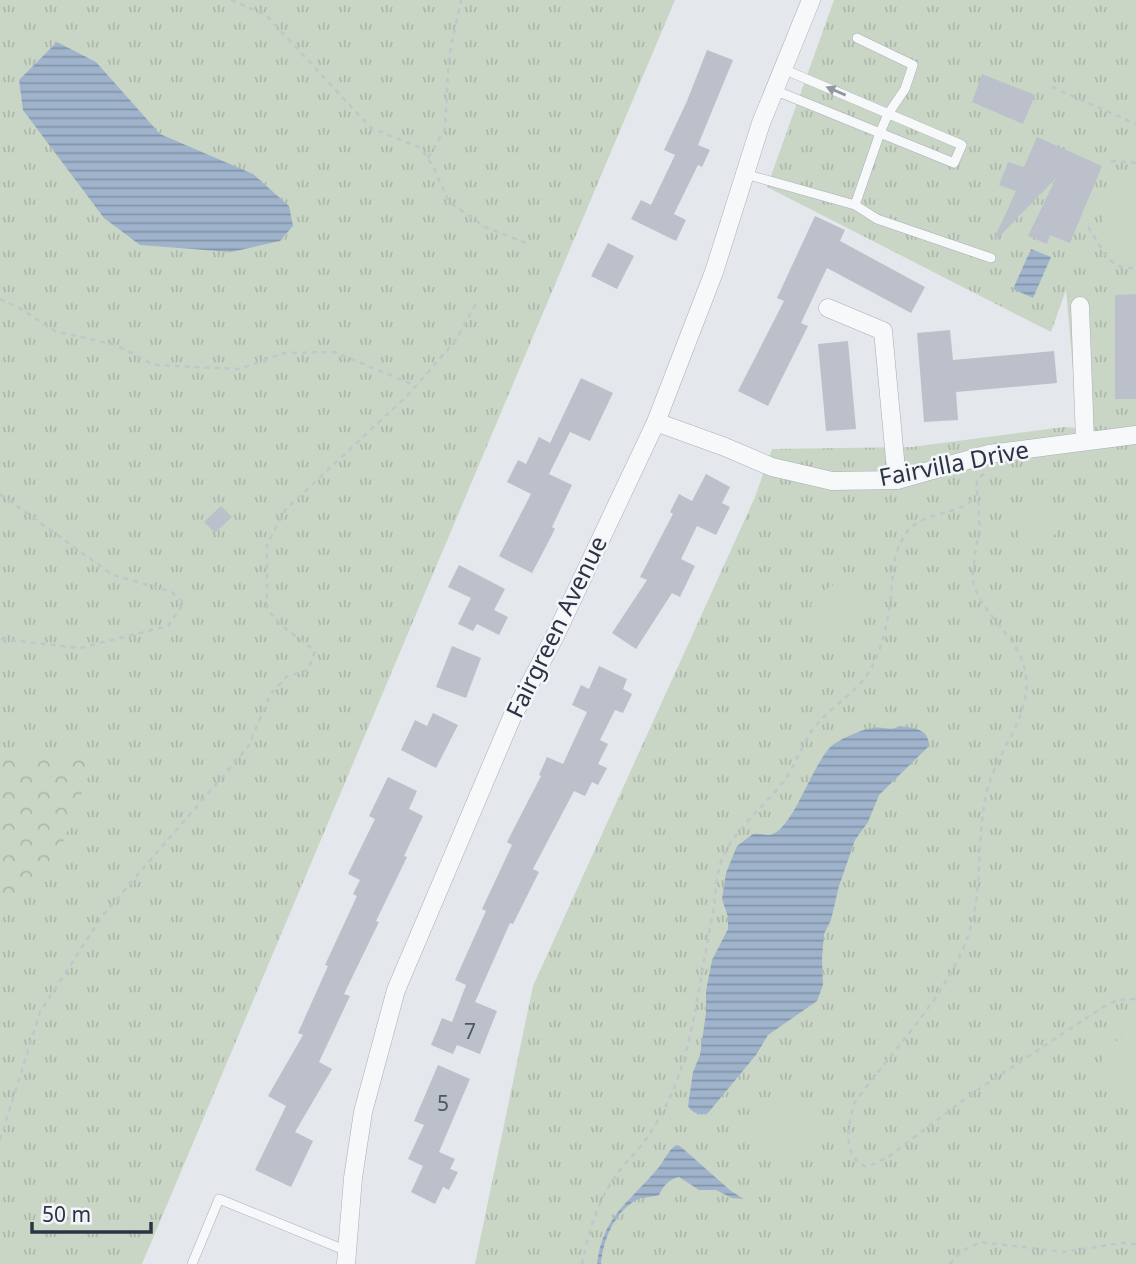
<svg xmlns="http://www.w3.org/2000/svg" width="1136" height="1264" viewBox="0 0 1136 1264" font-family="'Noto Sans',sans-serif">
<defs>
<pattern id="grass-tufts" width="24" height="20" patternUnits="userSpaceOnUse" patternTransform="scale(1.75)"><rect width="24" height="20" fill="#c9d6c5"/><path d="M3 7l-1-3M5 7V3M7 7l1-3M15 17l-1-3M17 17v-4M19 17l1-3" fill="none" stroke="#adb8ab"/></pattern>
<pattern id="forest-crowns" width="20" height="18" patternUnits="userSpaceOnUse" patternTransform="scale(1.75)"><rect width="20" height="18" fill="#c9d6c5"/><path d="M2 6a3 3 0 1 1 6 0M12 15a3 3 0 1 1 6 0" fill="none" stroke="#adb8ab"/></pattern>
<pattern id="water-rules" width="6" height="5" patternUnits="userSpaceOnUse" patternTransform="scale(1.75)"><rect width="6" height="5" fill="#9fb4cc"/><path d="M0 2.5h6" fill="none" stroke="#8293a7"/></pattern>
</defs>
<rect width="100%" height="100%" fill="#e4e7ec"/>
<!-- grass -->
<path fill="url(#grass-tufts)" d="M0 0H675L142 1264H0Z
M834 0H1136V1264H475L533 986 755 497 772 449 912 447 1064 427 1078 428 1066 290 1051 332 767 187Z"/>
<!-- forest -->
<path fill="url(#forest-crowns)" d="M96 756 51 874 0 910V758Z"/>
<!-- pitch -->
<path fill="#c9d6c5" d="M1136 179V252L1125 254C1115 249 1105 242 1103 230 1100 211 1116 180 1136 179Z
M1039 503C1068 505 1060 546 1035 549L1021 542C1012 526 1025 511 1039 503Z
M846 582C893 586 847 662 813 621L811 605C819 591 831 584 846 582Z
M1124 1037 1136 1040V1094C1093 1104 1089 1051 1124 1037Z
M792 1099C842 1101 812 1162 775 1149 759 1144 747 1126 763 1112 771 1105 782 1102 792 1099Z"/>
<!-- water -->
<path fill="url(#water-rules)" d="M57 42 96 62 160 134 253 174 289 206 293 226 280 241 231 252 140 245 104 218 23 110 19 80Z
M1031 249 1051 257 1033 298 1013 289Z
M899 726C913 728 929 728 929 746L879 795 868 822 855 840 839 886 831 920 824 934 822 959 823 985 817 1001 768 1035 756 1055 708 1113C700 1116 692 1113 688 1106L693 1072 700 1055 706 1013V991L712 960 728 929V917L722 899 726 873 737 846 753 834C759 833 764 835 769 835 793 833 813 759 834 744 845 737 860 730 873 728 883 726 891 732 899 726Z
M676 1145 680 1146 731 1191 744 1199 732 1198 716 1190H699L679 1177C669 1179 663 1186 659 1195 652 1197 642 1197 636 1200 614 1213 603 1240 601 1264H597C603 1215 630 1202 659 1167 665 1159 668 1151 676 1145Z"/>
<!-- building -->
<path fill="#bbc0ca" d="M707 50 733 60 698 145 710 150 702 167 698 165 674 214 686 220 676 241 631 219 641 200 651 205 675 155 664 150 687 101Z
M982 74 1035 95 1023 124 972 102Z
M1037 137 1102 166 1070 243 1050 235 1047 244 1028 236 1056 178 996 240 994 239 1016 191 999 185 1008 162 1024 167Z
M815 216 845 230 840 241 925 287 911 313 827 268 801 323 808 326 768 406 738 391 784 301 777 298Z
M608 243 634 256 617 289 591 276Z
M1136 294V399H1115V295Z
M950 330 953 360 1054 351 1057 383 956 392 958 420 924 422 917 333Z
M848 341 856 429 826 431 818 344Z
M581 378 613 393 590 441 570 432 549 474 572 485 552 527 555 529 532 573 499 556 531 494 507 482 518 460 526 464 539 437 550 443Z
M706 474 730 487 722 503 730 507 716 535 697 526 681 559 695 566 680 597 672 593 636 649 612 633 647 580 640 577 673 514 670 512 679 494 692 501Z
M221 506 232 517 215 533 204 522Z
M459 565 505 589 494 610 508 617 499 635 477 624 473 631 458 624 471 598 448 587Z
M452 646 481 658 466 698 436 687Z
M599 666 627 679 623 689 632 694 623 713 615 710 600 740 608 744 598 764 607 768 598 785 592 782 585 796 574 791 533 869 539 872 513 924 510 923 475 1002 497 1011 480 1054 457 1045 453 1054 431 1045 442 1018 452 1022 466 985 455 980 486 911 482 909 512 845 507 842 541 776 539 775 547 757 563 764 587 712 572 705 581 685 589 689Z
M433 713 458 725 436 768 401 750 415 720 427 726Z
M388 777 417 791 409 809 423 816 404 856 407 857 376 921 379 922 344 994 350 996 319 1062 332 1069 295 1132 313 1141 291 1187 255 1170 286 1106 268 1096 303 1035 298 1033 328 966 325 965 357 896 353 894 360 880 348 874 375 819 369 816Z
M438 1065 470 1079 439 1152 455 1159 450 1169 458 1172 449 1190 443 1187 435 1204 411 1192 423 1166 408 1159 424 1125 414 1121Z"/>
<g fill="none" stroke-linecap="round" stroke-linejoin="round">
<defs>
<path id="lane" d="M857 38 913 65 905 89 888 114 880 133 855 205 877 219 991 258
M774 90 954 163 962 145 783 69
M745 174 855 205
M192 1264 219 1199 347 1251"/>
<path id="street" d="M1080 306 1085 440
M828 308 883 331 897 480
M656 422 725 447 772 467 832 481 897 480 989 454 1136 435
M346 1264 353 1178 363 1112 396 990 512 717 555 636 656 422 714 272 761 123 811 0"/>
</defs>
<!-- lane casing -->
<use href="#lane" stroke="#a9aeb7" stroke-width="10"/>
<!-- street casing -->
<use href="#street" stroke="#a9aeb7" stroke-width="19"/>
<!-- path -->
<path stroke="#c2c5cb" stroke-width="2.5" stroke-dasharray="5 5" stroke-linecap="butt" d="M231 0 266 15 371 128 421 148 433 166 449 202 485 227 531 245
M1052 87 1136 124
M428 158 445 129 449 56 461 0
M1111 161 1136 163
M1088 227C1103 248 1106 270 1136 268
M0 299 21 309 55 331 116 345 154 365 239 369 284 353 334 352 417 386
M984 474 977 479C976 495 980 511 979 527 978 539 975 551 974 564 973 570 972 578 974 585 984 618 1022 639 1026 676 1030 718 1000 747 989 784 975 831 984 880 971 926 954 989 893 1049 855 1102 848 1123 841 1158 867 1167L888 1157 973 1093 1103 1007 1117 1000 1136 999
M0 494 113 575 172 592 184 603 168 626 80 648 0 639
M0 1140 40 1012 103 915 248 747 270 695 286 677 308 670 315 651 281 625 267 609V545L285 510 409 394 456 340 478 300
M582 1264C588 1235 596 1205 613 1180 621 1167 633 1156 643 1143 657 1125 667 1105 676 1083 696 1029 701 970 713 913 716 896 715 879 721 862 735 824 772 803 791 770 801 752 806 735 821 720 836 704 857 691 869 672 882 651 888 620 891 596 893 576 892 558 902 540 920 505 964 519 975 495
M950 1264 962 1251 981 1242 1063 1252 1122 1243 1136 1244"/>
<!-- lane -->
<use href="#lane" stroke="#f7f8fa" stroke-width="9"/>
<!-- street -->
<use href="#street" stroke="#f7f8fa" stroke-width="18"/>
</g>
<!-- one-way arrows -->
<defs><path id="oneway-solid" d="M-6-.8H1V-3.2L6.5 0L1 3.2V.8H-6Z" transform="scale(1.75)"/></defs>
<use fill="#9196a0" href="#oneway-solid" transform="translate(836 91) rotate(-157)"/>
<g text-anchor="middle" stroke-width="5" stroke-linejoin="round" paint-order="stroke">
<!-- number labels -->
<g font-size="21" fill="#4f5766">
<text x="470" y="1039">7</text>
<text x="443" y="1111">5</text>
</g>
<!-- street labels -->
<g font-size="24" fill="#2b3445" stroke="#f4f6f9">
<text transform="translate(954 464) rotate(-11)" y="8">Fairvilla Drive</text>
<text transform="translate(557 627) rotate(-64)" y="8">Fairgreen Avenue</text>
</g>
</g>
<!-- scale -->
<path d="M32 1222v10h119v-10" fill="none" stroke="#2b3445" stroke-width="3.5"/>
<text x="42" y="1222" font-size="21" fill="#2b3445" stroke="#f4f6f9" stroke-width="5" paint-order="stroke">50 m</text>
</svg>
